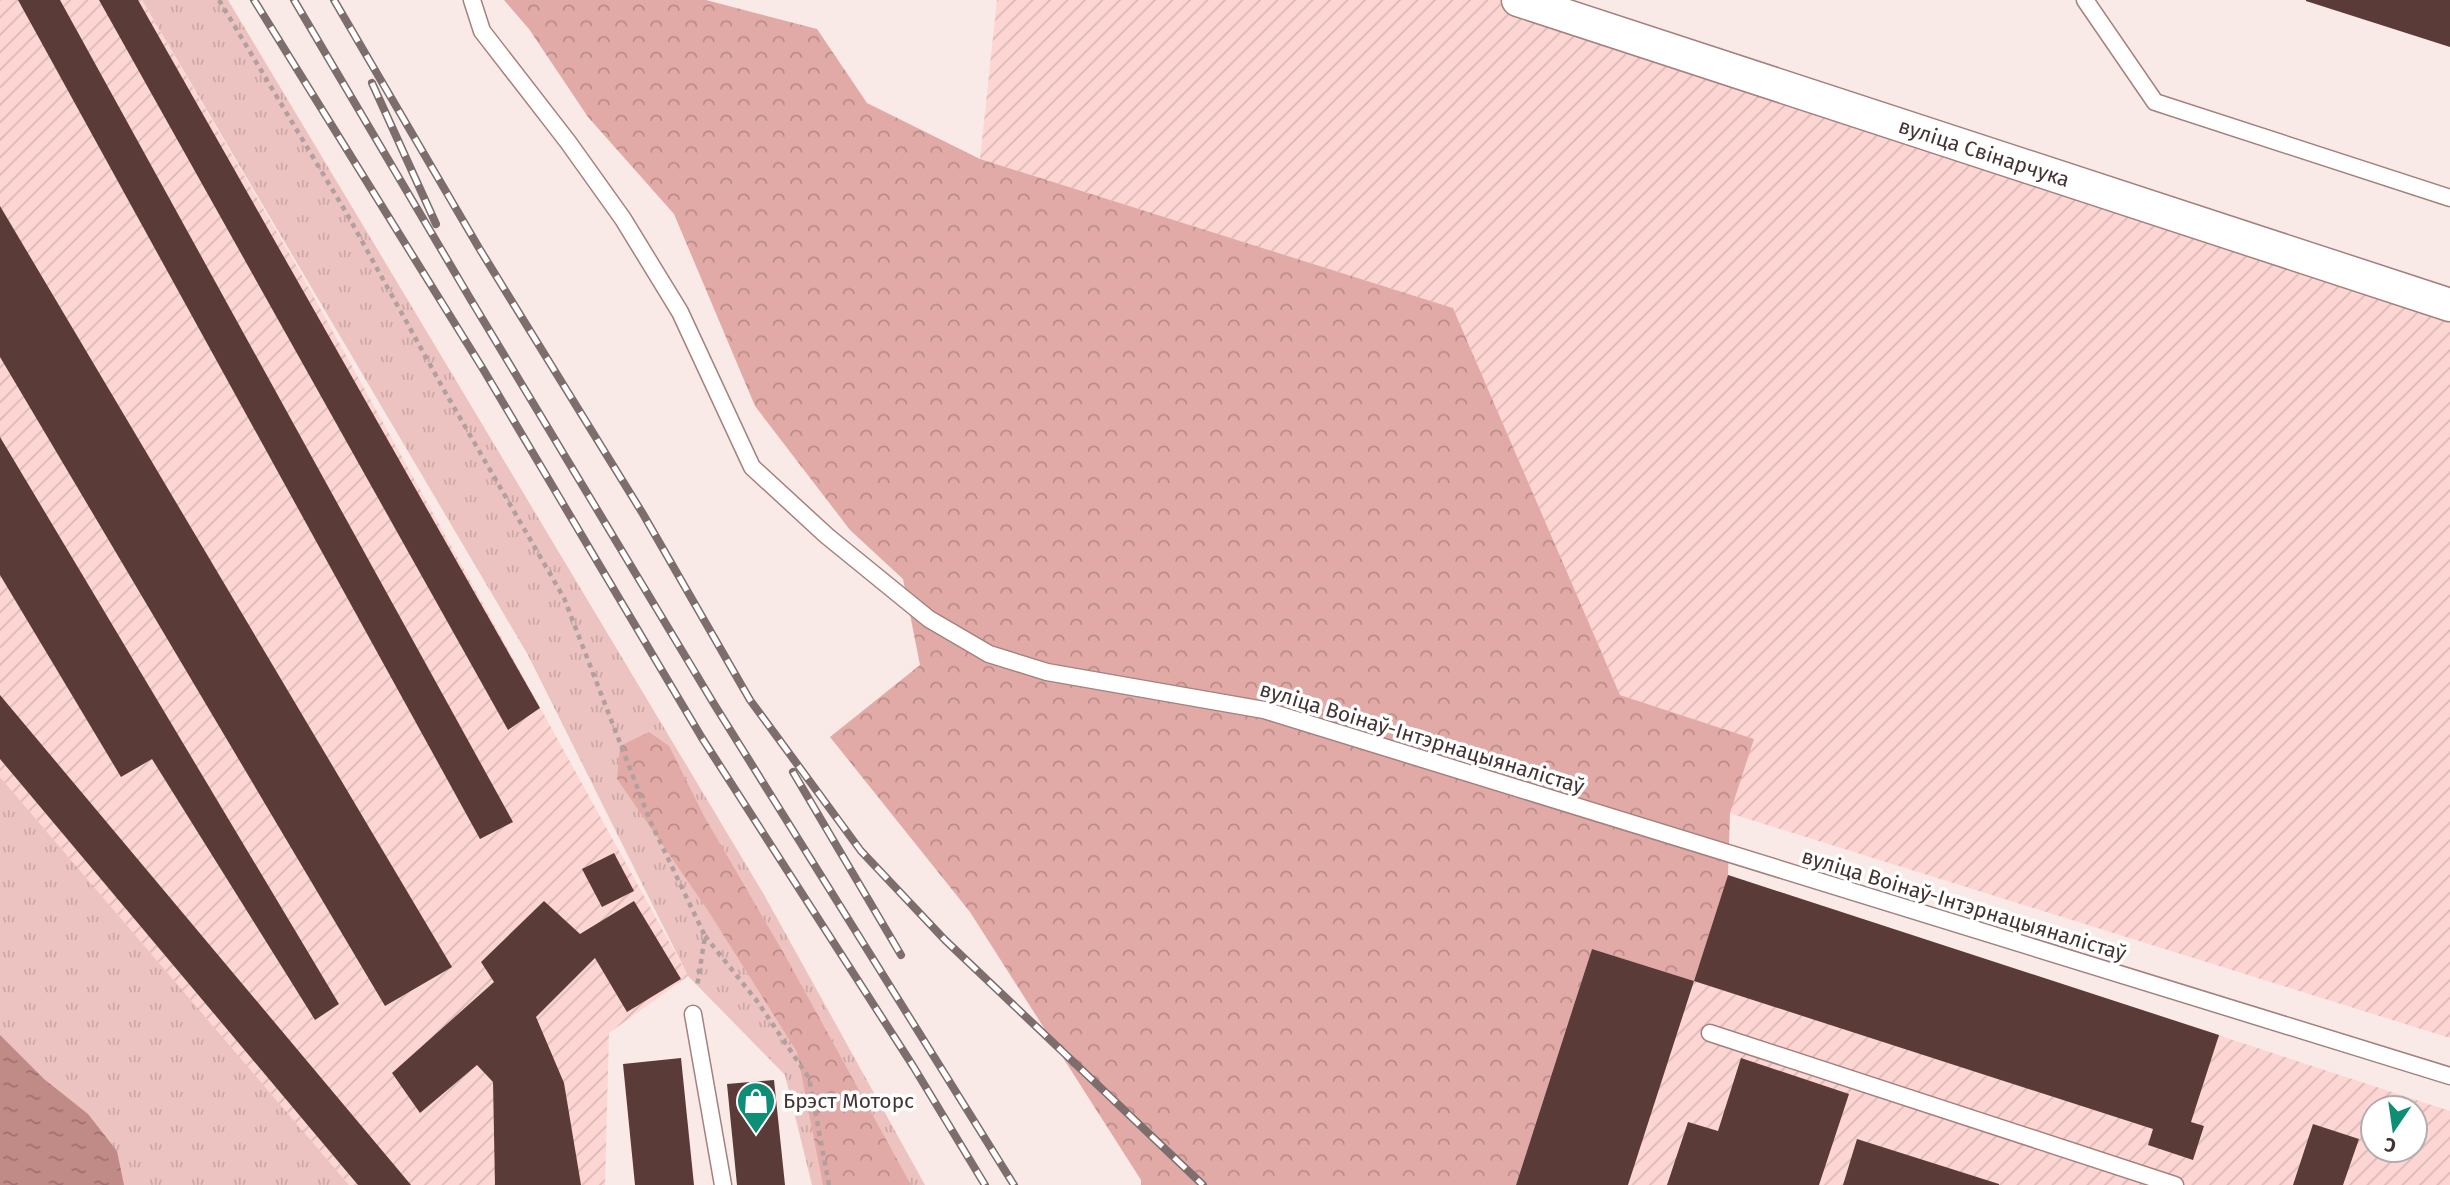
<svg xmlns="http://www.w3.org/2000/svg" width="2450" height="1185" viewBox="0 0 2450 1185" font-family="'Fira Sans',sans-serif">
<defs>
<pattern id="industrial-furrows" width="10" height="10" patternUnits="userSpaceOnUse" patternTransform="scale(1.75)"><rect width="10" height="10" fill="#fdd6d3"/><path d="M-1 1l2-2M0 10L10 0M9 11l2-2" fill="none" stroke="#dab8b6"/></pattern>
<pattern id="grass-tufts" width="24" height="20" patternUnits="userSpaceOnUse" patternTransform="scale(1.75)"><rect width="24" height="20" fill="#ecc3c0"/><path d="M3 7l-1-3M5 7V3M7 7l1-3M15 17l-1-3M17 17v-4M19 17l1-3" fill="none" stroke="#cca8a5"/></pattern>
<pattern id="forest-crowns" width="20" height="18" patternUnits="userSpaceOnUse" patternTransform="scale(1.75)"><rect width="20" height="18" fill="#e2aaa6"/><path d="M2 6a3 3 0 1 1 6 0M12 15a3 3 0 1 1 6 0" fill="none" stroke="#b98b88"/></pattern>
<pattern id="water-ripples" width="26" height="14" patternUnits="userSpaceOnUse" patternTransform="scale(1.75)"><rect width="26" height="14" fill="#c08a86"/><path d="M2 4q2-2 4 0t4 0M15 11q2-2 4 0t4 0" fill="none" stroke="#9e716e"/></pattern>
</defs>
<rect width="100%" height="100%" fill="#f9e9e7"/>
<!-- industrial -->
<path fill="url(#industrial-furrows)" fill-rule="evenodd" d="M0 0H142L300 272 688 976 609 1033 605 1185H349L0 777Z
M997 0H1518L2450 305V1038L1729 813 1754 739 1620 695 1453 308 980 159Z
M1728 875 2450 1111V1185H1516L1592 949ZM2373 1108H2415V1150H2373Z"/>
<!-- grass -->
<path fill="url(#grass-tufts)" d="M142 0H228L763 893 925 1185H812L785 1075 688 976 528 655Z
M0 777 349 1185H0Z"/>
<!-- forest -->
<path fill="url(#forest-crowns)" d="M504 0H706L817 29 867 103 980 159 1453 308 1620 695 1754 739 1730 813 1728 875 1694 981 1592 949 1516 1185H1141V1180L970 912 830 737 920 665 903 579 850 530 755 406 674 214 588 117 529 29Z
M649 732 669 746 704 816 787 959 911 1185H823L797 1052 707 909 617 779 620 746Z"/>
<!-- water -->
<path fill="url(#water-ripples)" d="M0 1035 44 1079 88 1114 117 1151 124 1185H0Z"/>
<!-- building -->
<path fill="#5a3b38" d="M18 0H60L513 822 480 839Z
M99 0H138L540 708 508 730Z
M2450 0V47L2306 1V0Z
M0 206 452 967 385 1006 0 357Z
M0 437 339 1004 315 1020 152 759 121 777 0 575Z
M0 695 411 1185H358L0 759Z
M614 853 634 891 602 907 582 869Z
M1728 875 2219 1035 2191 1122 2204 1126 2193 1160 2148 1145 2153 1129 1694 981Z
M544 901 580 934 634 901 681 979 627 1012 595 958 536 1017 564 1083 581 1185H495L493 1082 477 1065 420 1113 392 1073 494 982 481 962Z
M1592 949 1694 981 1628 1185H1516Z
M681 1058 694 1185H635L623 1064Z
M1741 1058 1849 1094 1819 1185H1667L1688 1122 1718 1131Z
M774 1080 785 1185H737L727 1084Z
M2313 1124 2359 1139 2343 1185H2293Z
M1857 1139 1999 1184V1185H1843Z"/>
<g fill="none" stroke-linecap="round" stroke-linejoin="round">
<defs>
<path id="lane" d="M472 0 482 31 568 142 623 219 680 312 752 467 827 536 929 619 989 654 1047 672 1264 710 2450 1076
M2085 0 2155 102 2450 198
M693 1014 723 1185
M1710 1033 2175 1185"/>
<path id="street" d="M1518 0 2450 305"/>
</defs>
<!-- lane casing -->
<use href="#lane" stroke="#a5817e" stroke-width="19"/>
<!-- street casing -->
<use href="#street" stroke="#a5817e" stroke-width="35"/>
<!-- path -->
<path stroke="#b0a09f" stroke-width="4.5" stroke-dasharray="5 5" stroke-linecap="butt" d="M219 0 347 214 444 390 564 598 651 823 705 936 697 987
M705 936 757 1001 809 1078 829 1185"/>
<!-- lane -->
<use href="#lane" stroke="#fff" stroke-width="16"/>
<!-- street -->
<use href="#street" stroke="#fff" stroke-width="32"/>
<defs>
<path id="rail" d="M254 0 483 369 702 738 913 1066 985 1185
M294 0 471 300 714 704 1014 1185
M334 0 479 248 643 514 750 700 861 851 945 940 1203 1185
M372 83 436 224
M793 772 901 955"/>
</defs>
<!-- rail casing -->
<use href="#rail" stroke="#7d6d6c" stroke-width="8"/>
<!-- rail -->
<use href="#rail" stroke="#fff" stroke-width="5" stroke-dasharray="16" stroke-linecap="butt"/>
</g>
<!-- icons -->
<defs>
<symbol id="shop-pin" viewBox="-11 -11 22 30"><path d="M0 17L-7.5 6A9.5 9.5 0 1 1 7.5 6Z" fill="#0e8f75" stroke="#fff"/><path d="M-5-2.5h2.3a2.7 3.5 0 0 1 5.4 0H5L5.5 6h-11ZM-1.5-2.5h3a1.5 2.3 0 0 0-3 0Z" fill="#fff"/></symbol>
</defs>
<g fill-rule="evenodd">
<use href="#shop-pin" x="734" y="1079" width="44" height="60"/>
</g>
<g text-anchor="middle" stroke-width="7" stroke-linejoin="round" paint-order="stroke">
<!-- street labels -->
<g font-size="21" fill="#433332" stroke="#fff">
<text transform="translate(1984 153) rotate(18)" y="7">вуліца Свінарчука</text>
<text transform="translate(1422 738) rotate(17)" y="7">вуліца Воінаў-Інтэрнацыяналістаў</text>
<text transform="translate(1964 905) rotate(17)" y="7">вуліца Воінаў-Інтэрнацыяналістаў</text>
</g>
<!-- poi labels -->
<g font-size="21" fill="#433332" stroke="#fff" text-anchor="start">
<text x="783" y="1108">Брэст Моторс</text>
</g>
</g>
<!-- north arrow -->
<g transform="translate(2394 1129) rotate(193)"><circle r="33" fill="#ffffff" stroke="#b4adad" stroke-width="2"/>
<path d="M0-5L12 26L0 18L-12 26Z" fill="#0e8f75"/>
<text y="-10" font-size="19" font-weight="bold" text-anchor="middle" fill="#433332">С</text>
</g>
</svg>
